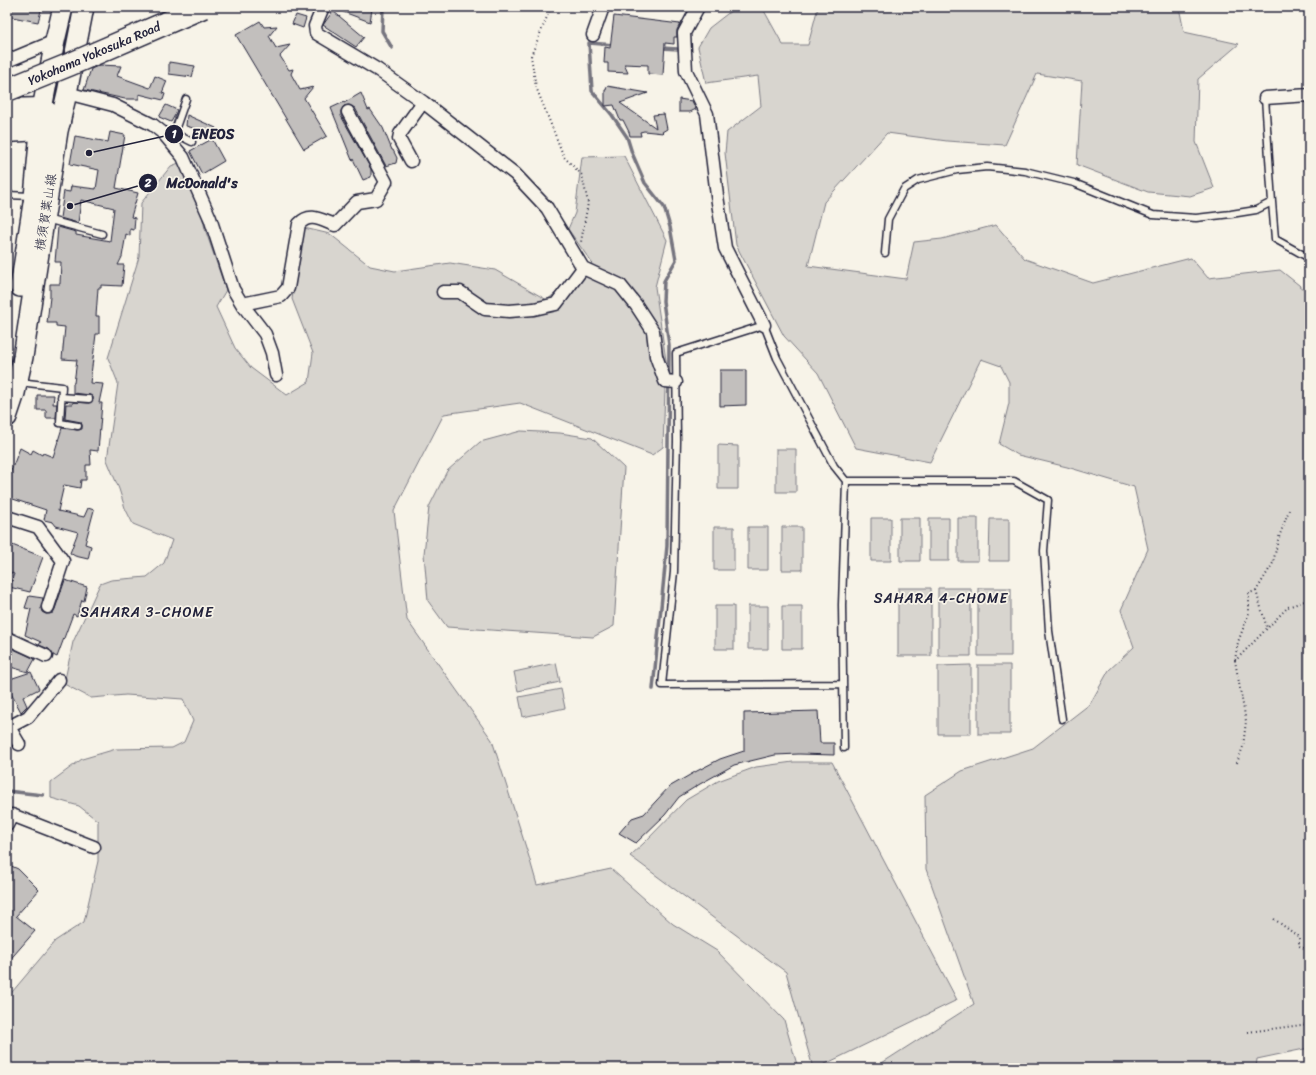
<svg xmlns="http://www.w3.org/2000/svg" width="1316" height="1075" viewBox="0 0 1316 1075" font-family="Sriracha,'Klee One',sans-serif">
<rect width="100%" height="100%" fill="#f7f3e8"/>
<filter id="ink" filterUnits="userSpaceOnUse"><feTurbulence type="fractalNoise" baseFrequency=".025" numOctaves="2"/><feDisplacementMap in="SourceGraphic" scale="8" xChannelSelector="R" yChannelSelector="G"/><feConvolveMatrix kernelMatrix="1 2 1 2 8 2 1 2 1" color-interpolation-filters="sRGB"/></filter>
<g filter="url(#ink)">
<!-- green -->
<path fill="#d8d5cf" stroke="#7d7c85" d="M736 7H762L783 45H808L818 7H1179L1184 32 1239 44 1198 79 1196 142 1214 188 1190 196 1148 192 1077 165 1082 81 1037 74 1005 145 947 141 887 133 824 202 808 266 906 279 914 242 942 239 996 225 1025 259 1093 283 1191 258 1208 278 1280 270 1309 293V1048L1257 1059 1256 1068H874L974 1004 926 869 925 795 962 771 1033 748 1090 704 1109 670 1134 647 1121 610 1148 549 1134 487 1067 467 1018 455 999 444 1009 403V382L1001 366 981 359 930 462 856 448 818 373 784 336 736 245 725 153 727 132 761 106 758 76 706 83 698 47 709 28Z
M624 156 667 240 655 287 666 360 663 447 652 455 520 403 444 414 394 511 407 620 492 740 529 857 537 885 611 869 673 924 717 951 784 1020 798 1068H7V998L55 941 84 922 98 861V821L79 806 51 798V782L82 759 116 749 172 748 184 742 193 721 183 699 126 695 91 698 64 684 73 642 100 584 111 580 147 577 164 563 172 540 133 524 125 508 119 489 107 460 118 383 108 358 139 257 141 203 171 166 190 159 205 229 226 290 216 307 235 348 251 368 287 395 309 382 313 353 292 299 304 228 330 234 370 266 395 271 450 263 495 270 547 300 592 263 568 229 575 213 582 157Z
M521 431 560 433 592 438 624 468 614 626 593 637 447 627 428 601 424 554 429 507 447 471 480 442Z
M718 445 738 446V489H718Z
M776 449H796V492H776Z
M871 518H891V561H871Z
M900 518H920V561H900Z
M929 518H949V561H929Z
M958 518H978V561H958Z
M990 519H1009V561H989Z
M714 527H734V570H714Z
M748 527H768V570H748Z
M782 527H802V570H782Z
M898 588H931V656H898Z
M938 588H971V656H938Z
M978 588H1011V656H978Z
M715 606H734V649H715Z
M748 606H768V649H748Z
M782 606H802V649H782Z
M556 663 560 682 518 691 514 672Z
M971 665V734H938V666Z
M978 665H1010V734H978Z
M561 689 565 708 523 717 519 697Z
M793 762H832L957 1000 817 1068H813L786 972 630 856 645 842 686 800 718 781 756 767Z"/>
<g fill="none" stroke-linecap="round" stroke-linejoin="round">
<!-- stream -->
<path stroke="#76747f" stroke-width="3.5" d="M383 7 382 31 392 48
M615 45 589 43 592 91 612 115 627 137 632 153 645 183 664 207 670 227 676 260 664 281 663 301 669 345 667 546 653 689
M661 48 678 49
M7 791 43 795"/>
</g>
<!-- building -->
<path fill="#c2bfbd" stroke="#22223b" d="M7 7H42L38 22 7 16Z
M333 7H366L372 9 370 22 333 8Z
M333 11 364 37 356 47 323 25Z
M296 15 306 18 303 28 292 24Z
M614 16 680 24 677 30V37H674V44L665 43 663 75 648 74V65L624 64 628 73 608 72V63H604L605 47 610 48Z
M260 21 264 27 277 26 269 36 276 48 290 45 280 56 289 70 293 69 291 74 300 90 313 87 304 98 327 136 304 149 236 35Z
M169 62 195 66 192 77 169 74Z
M100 65 121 66 117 76 150 88 155 76 167 81 162 93 165 94 163 100 139 94V99H125L84 90 91 69Z
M607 86 648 93 620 103 656 128 653 115 664 114 667 129 662 132 663 133 644 131 640 132 641 136H630L629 132 623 120H620L614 105 605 106V90H606Z
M361 93 368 110 370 109 383 128 392 150H393L397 158 396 163 386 166 355 108 349 105 344 106 341 111V116L371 169V177L363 180 353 159 352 160 331 108 344 102V103Z
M679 99 692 101 696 109 690 112H679Z
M166 105 177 110 175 115 171 122 159 117Z
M187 115 216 128 214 134 186 126Z
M110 132 125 135 116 188 138 193 131 217 135 218 134 230 130 229V236L126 234 122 257 118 265H124L122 286 101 285V288H98L96 316H99V334H96L90 383 103 384 99 403H102L98 451 90 450 91 465H86V480H81L80 488 64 485 58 511 84 517 88 508 94 510 85 544 91 546 88 559 75 556 70 553 78 532 56 526 53 522 44 520 46 510 7 497V481L20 448 31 454 33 450 42 455 43 453 53 457 62 428 77 430 82 429V425L81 422 65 419 66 404H73V402L89 403 93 400V397L90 395 73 393V383H74L77 360 62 359 65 327 56 326V323H47L50 297V284H60L61 262H55L58 227 76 232V235L110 241 114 208 81 200 78 223 60 218 64 191 70 192 71 186 96 189 99 170 70 164 75 136 108 142Z
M212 139 224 161 202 174 190 151Z
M720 370H746V405L720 406Z
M37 395H54L53 404H57L56 418H46V410H37Z
M7 543 43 557 30 592 9 587 14 574 7 571Z
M65 580 87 587 84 601 82 600 77 616 73 614 57 657 53 655 49 649 39 645 41 642 25 635 31 609 25 608 29 596 43 598 41 608 42 612 46 614 53 613 55 609Z
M7 646 35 659 28 672 7 666Z
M31 672 39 689 23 697 27 706 21 712 7 686V680Z
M818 711 820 743H834V755L799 754 775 755 734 765 700 784 679 797 665 815 636 843 619 833 632 818 644 814 669 787 695 772 720 759 744 751V713Z
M7 864 18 869 39 890 16 916 35 931 7 963Z"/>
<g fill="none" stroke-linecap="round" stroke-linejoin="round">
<defs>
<path id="service" d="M171 133H174L192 142
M174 133 186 99
M7 195 31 196
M1272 202 1275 239 1309 258
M46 219 102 234
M885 253 888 219 904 189 918 180 957 170 987 167 1025 171 1074 183 1153 215 1196 218 1231 214 1256 210 1272 202 1265 98
M19 382 62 387 60 423 78 426
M61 397 89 399
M846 481H1014L1048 500 1044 551 1049 631 1062 719
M843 684 662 685 674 572 677 441 676 353 764 325 777 358 834 466 846 481 842 605 844 748"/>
<path id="minor" d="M323 7 315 26 316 33 378 70 423 102 515 174 547 208 583 268
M698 7 684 33 686 71 707 114 717 196 725 248 764 325
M593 35 603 7
M7 61 55 41
M67 93 113 105 153 125 163 133 183 157 210 218 233 289 242 304 265 334 272 353 276 375
M1265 98 1309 95
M411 161 399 139 400 134 423 102
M443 292H460L485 309 509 311 534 309 556 304 583 268 620 285 636 305 653 331 656 356 665 381 676 382
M242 304 281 296 288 288 299 224C310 212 321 220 335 225L357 202 376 199 386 182 348 112
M7 517 38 527 63 561 48 607
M7 638 46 656
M9 727 28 717 59 680
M7 728 9 727 19 744
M7 825 12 815 94 847"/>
<path id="primary" d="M20 287 34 197 42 109 55 41 63 7
M7 417 15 393 23 357 58 131 67 93 84 7"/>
<path id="motorway" d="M7 110 42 109 59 122
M7 131 40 129 59 122"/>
</defs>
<!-- service casing -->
<use href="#service" stroke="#22223b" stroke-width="9"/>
<!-- minor casing -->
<use href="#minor" stroke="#22223b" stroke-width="15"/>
<!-- primary casing -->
<use href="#primary" stroke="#22223b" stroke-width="22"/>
<!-- motorway casing -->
<use href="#motorway" stroke="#22223b" stroke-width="25"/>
<!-- path -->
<path stroke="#22223b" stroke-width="2" stroke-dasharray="1 3" stroke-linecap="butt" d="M551 7 531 56 536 87 564 157 582 175 588 203 581 242
M1256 591 1267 628
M1235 660 1238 642 1249 613V593L1256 591 1273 563 1278 540 1289 510
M1237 763 1243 747 1246 721 1235 661 1288 607 1305 601 1309 597
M1274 919 1299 937V946L1309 950
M1248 1032 1309 1024"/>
<!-- service -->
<use href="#service" stroke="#f7f3e8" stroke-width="6"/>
<!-- minor -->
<use href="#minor" stroke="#f7f3e8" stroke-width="12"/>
<!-- primary -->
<use href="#primary" stroke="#f7f3e8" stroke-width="19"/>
<!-- motorway -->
<use href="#motorway" stroke="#f7f3e8" stroke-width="22"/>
<defs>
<path id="motorway-bridge" d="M7 90 71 64 203 7"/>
</defs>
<!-- motorway-bridge casing -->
<use href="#motorway-bridge" stroke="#22223b" stroke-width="25" stroke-linecap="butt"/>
<!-- motorway-bridge -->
<use href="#motorway-bridge" stroke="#f7f3e8" stroke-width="22"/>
</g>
</g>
<g text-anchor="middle" stroke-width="3.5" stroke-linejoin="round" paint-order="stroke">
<!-- street labels -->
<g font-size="13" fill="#22223b" stroke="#f7f3e8">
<text transform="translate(94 53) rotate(-23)" y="5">Yokohama Yokosuka Road</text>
<text transform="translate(45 212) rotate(-81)" y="5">横須賀葉山線</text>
</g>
<!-- neighbourhood labels -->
<g font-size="14" letter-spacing="1" fill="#22223b" stroke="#f7f3e8">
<text x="941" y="603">SAHARA 4-CHOME</text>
<text x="147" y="617">SAHARA 3-CHOME</text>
</g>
</g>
<!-- callouts -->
<path fill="none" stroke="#22223b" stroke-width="1.5" d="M89 153L174 134M70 206L148 183"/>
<g fill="#22223b" stroke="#f7f3e8" stroke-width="1.5">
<circle cx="89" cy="153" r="4"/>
<circle cx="70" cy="206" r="4"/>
<circle cx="174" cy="134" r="10"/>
<circle cx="148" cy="183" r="10"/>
</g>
<g font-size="12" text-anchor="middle" font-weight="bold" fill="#fff">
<text x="174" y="138">1</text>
<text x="148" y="187">2</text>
</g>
<g font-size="14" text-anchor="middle" font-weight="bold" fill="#22223b" stroke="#f7f3e8" stroke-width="3.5" stroke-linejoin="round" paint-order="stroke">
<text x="213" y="139">ENEOS</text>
<text x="202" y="188">McDonald's</text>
</g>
<!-- margin -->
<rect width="1316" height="1075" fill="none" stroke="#f7f3e8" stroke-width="24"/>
<rect x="12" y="12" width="1292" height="1051" fill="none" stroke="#22223b" stroke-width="1.5" filter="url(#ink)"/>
</svg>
